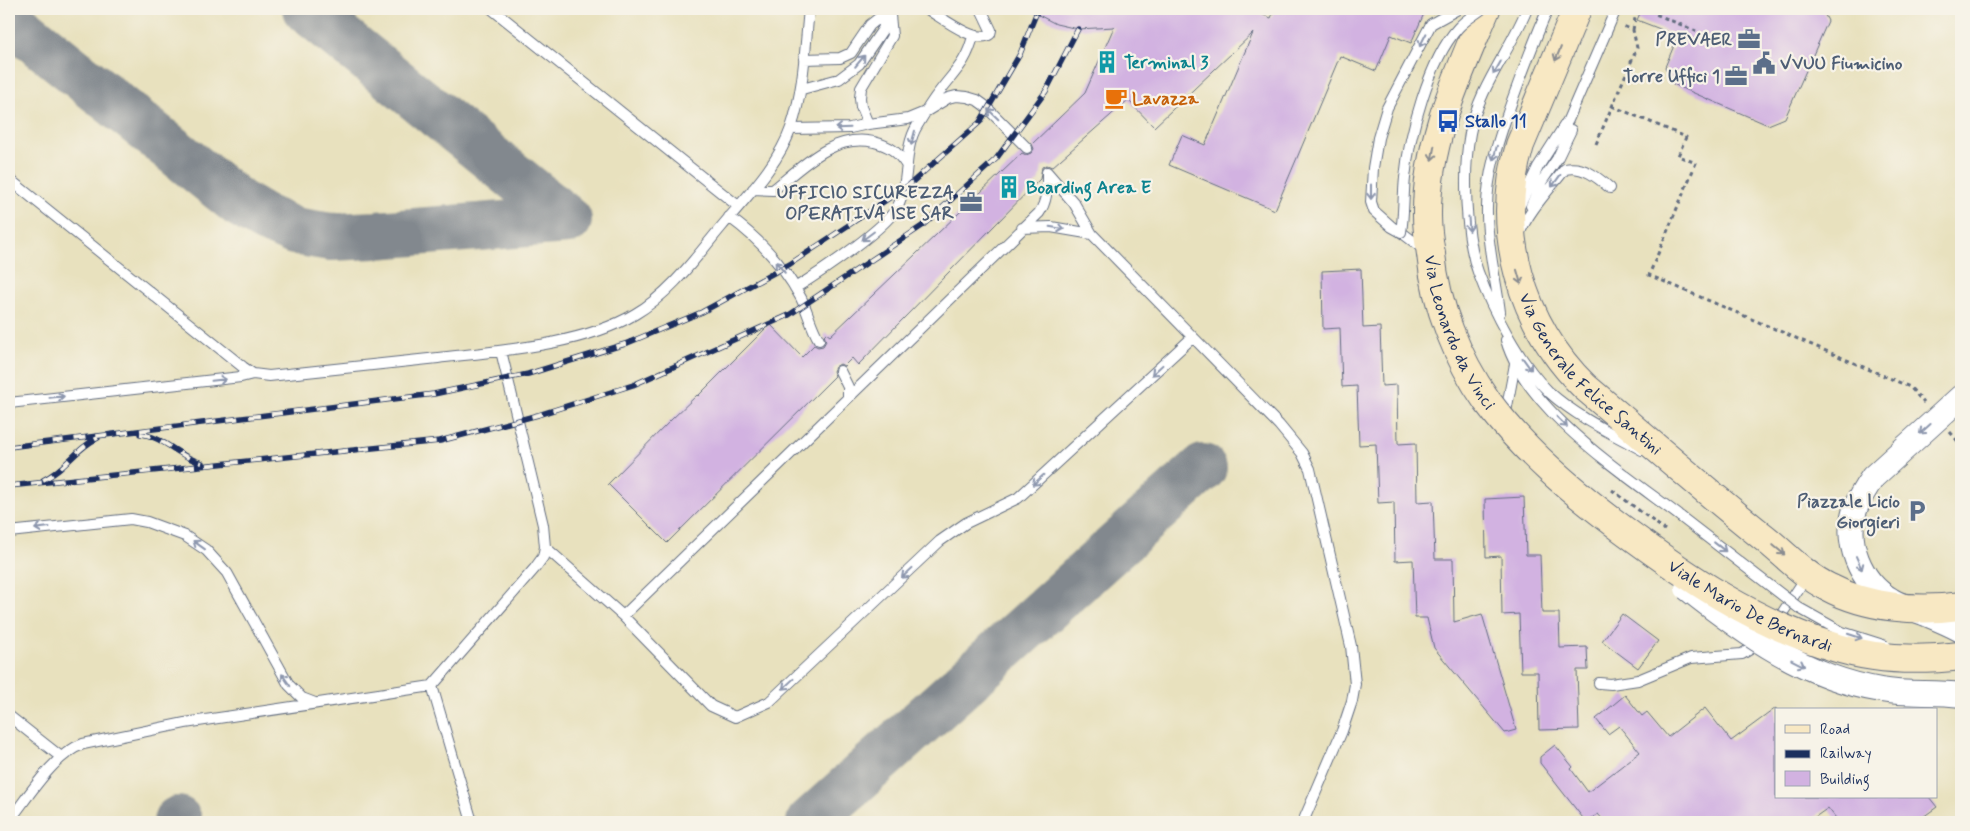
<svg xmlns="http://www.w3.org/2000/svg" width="1970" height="831" viewBox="0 0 1970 831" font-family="Mynerve,sans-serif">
<rect width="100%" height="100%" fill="#f7f3e8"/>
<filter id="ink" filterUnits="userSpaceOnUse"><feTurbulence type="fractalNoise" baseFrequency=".02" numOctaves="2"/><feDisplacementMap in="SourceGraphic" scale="10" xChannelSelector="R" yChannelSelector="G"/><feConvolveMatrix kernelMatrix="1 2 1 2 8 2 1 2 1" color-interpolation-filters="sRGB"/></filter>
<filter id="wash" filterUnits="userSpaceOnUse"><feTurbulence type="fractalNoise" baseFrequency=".0096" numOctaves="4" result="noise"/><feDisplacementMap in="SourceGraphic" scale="20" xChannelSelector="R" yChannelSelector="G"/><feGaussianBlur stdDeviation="1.12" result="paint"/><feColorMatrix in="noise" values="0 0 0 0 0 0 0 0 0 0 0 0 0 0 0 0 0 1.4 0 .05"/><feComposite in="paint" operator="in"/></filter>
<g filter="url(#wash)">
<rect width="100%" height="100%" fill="#e8e1be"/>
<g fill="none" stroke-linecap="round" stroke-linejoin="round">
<!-- taxiway -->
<path stroke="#82888e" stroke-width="48" d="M306 9 568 220
M9 19 239 203 264 218 294 231 331 237 376 235 568 220
M177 822 178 820
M810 822 1203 468"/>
</g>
<g id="blocks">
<!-- building -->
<path fill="#d2b2e1" d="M1027 9H1249L1271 18 1275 9H1426L1411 43 1391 35 1376 71 1340 56 1275 210 1169 165 1182 135 1205 145 1253 33 1154 127 1128 100 1052 167 1047 165 1042 167 1040 179 858 365 852 358 844 366 840 364 835 367 833 371 835 376 667 543 608 484 671 420 697 395 698 396 770 324 802 357 814 345 818 347 823 346 826 341 824 335 826 333 830 336 1022 153 1026 155 1031 153 1034 149 1032 144 1085 93 1114 27 1078 29 1056 24Z
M1642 9H1822L1828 21 1785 118 1768 125 1673 84 1665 67 1678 36 1637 20Z
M1361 269 1363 328 1380 327 1382 386 1397 385 1398 444 1416 443 1417 502 1433 501 1435 559H1453L1454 622 1482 614 1516 730 1505 733 1434 648 1427 618H1415L1413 560 1395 561 1394 502 1378 503 1376 444 1359 445 1357 386 1342 387 1340 328 1323 329 1322 271Z
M1524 497 1526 555H1540L1542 613H1559L1560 648 1587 647 1588 670H1577L1579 729 1539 730 1538 672H1521L1519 614 1502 615 1501 556 1486 557 1485 499Z
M1622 614 1658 641 1638 668 1602 641Z
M1625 695 1642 716 1647 712 1668 737 1705 708 1731 741 1776 708V797H1929L1937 807 1916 822H1839L1828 808 1808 822H1605L1598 814 1586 822 1540 763V757L1555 745 1573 767 1571 769 1588 792 1640 752 1619 726 1608 734 1596 719Z"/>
</g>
</g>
<g filter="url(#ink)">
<use href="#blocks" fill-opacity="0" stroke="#636d80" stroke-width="1"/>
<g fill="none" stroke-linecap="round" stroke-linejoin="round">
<defs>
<path id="service" d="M492 9 738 206
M927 9C941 17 976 45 990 34L991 30 981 9
M1527 9C1510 51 1479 87 1470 133 1463 170 1465 236 1478 272 1492 310 1520 364 1549 392 1577 417 1609 432 1642 450
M804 59 840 58 851 53 870 25 889 10
M802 89 839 79 859 64 883 29 890 9
M868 124 861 107 860 98 861 88 892 36 890 15
M791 129 850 128 868 124 908 119 925 112 948 98 956 96 967 97 977 100 984 105 1027 148
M1047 172C1047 187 1048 200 1039 213L623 616 711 706 735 717 769 702 940 541 966 523 1018 498 1193 337
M1047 172 1074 203 1092 234 1279 425 1302 453 1310 469 1351 646 1355 684 1352 701 1342 731 1303 822
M9 179 243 367 253 374 269 376C325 370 381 364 438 358 497 351 584 345 635 314 671 293 696 257 722 226 747 196 778 165 791 128 804 90 805 48 809 9
M753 189 773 190C802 167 833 133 874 142 890 146 898 152 907 166
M1520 205 1538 167 1568 120 1616 9
M1531 206 1542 181 1557 159 1571 130
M729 217C758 238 784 266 801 298 808 312 811 327 819 340
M1022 228 1051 227 1092 234
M1401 232 1426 251
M1519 234C1530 209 1549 190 1565 169 1583 165 1597 177 1610 188
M795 288C818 274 890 226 899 204 910 180 903 149 917 126 924 114 931 102 940 91 955 71 967 62 973 36
M1500 312C1496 279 1487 246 1487 213 1486 173 1500 135 1513 98 1524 68 1535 38 1548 9
M1506 340C1526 411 1625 474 1681 517
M501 351 543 525 545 547
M840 371 848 387V398
M9 403 241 377 253 374
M1505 417 1515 364
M9 532 131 519 147 522 185 536 206 550 227 573 289 685 302 698 315 703
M1775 624 1807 576
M1599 683 1611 684 1638 680 1691 658 1742 654 1762 642
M432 686 472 822
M9 716 61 757
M9 821C28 797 54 754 83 744L185 723 432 686 535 568 543 557 545 547 623 616"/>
<path id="tertiary" d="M1961 397 1873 477C1866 487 1860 496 1856 507 1843 541 1860 582 1891 600 1902 607 1915 609 1926 614 1938 619 1950 624 1961 630"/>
<g id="secondary">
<path id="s1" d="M1577 9 1520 145C1494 231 1521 324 1585 387 1644 437 1702 488 1762 536 1784 553 1803 575 1828 587 1867 608 1918 612 1961 606"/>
<path d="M1431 254C1429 242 1427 229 1427 216 1426 142 1458 76 1486 9"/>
</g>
</defs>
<!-- service casing -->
<use href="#service" stroke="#636d80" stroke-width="12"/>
<!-- tertiary casing -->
<use href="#tertiary" stroke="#636d80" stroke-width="26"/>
<!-- secondary casing -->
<use href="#secondary" stroke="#636d80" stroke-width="30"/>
<!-- path -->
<path stroke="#636d80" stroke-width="3" stroke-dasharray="4 4" stroke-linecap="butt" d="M1655 9 1653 13 1696 31
M1633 30 1636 12
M1612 106 1686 137 1678 156 1696 163 1649 275 1910 387 1924 403
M1596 144 1637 48 1633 30 1623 26
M1950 432 1961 445
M1612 490 1665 530"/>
<!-- service -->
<use href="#service" stroke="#fff" stroke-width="10"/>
<!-- tertiary -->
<use href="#tertiary" stroke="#fff" stroke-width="24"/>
<!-- secondary -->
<use href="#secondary" stroke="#f8e8c3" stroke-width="28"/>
<defs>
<path id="rail" d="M140 434C163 436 178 457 202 463
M9 447 434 394 528 374 625 344 702 312 790 264 909 185 980 122 1020 54 1036 14
M43 480C65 470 76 448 98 438
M9 486 440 441 538 415 633 385 789 315 922 226 996 159 1046 91 1078 29"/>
</defs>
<!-- rail casing -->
<use href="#rail" stroke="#1b2f5e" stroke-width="5.5"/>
<!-- rail -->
<use href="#rail" stroke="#f7f3e8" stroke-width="4" stroke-dasharray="11" stroke-linecap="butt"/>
<defs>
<path id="service-bridge" d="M1458 9 1431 24 1387 108 1378 138 1373 168 1371 202 1374 211 1392 227 1401 232C1404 214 1403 196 1405 178 1409 135 1429 60 1458 28 1465 20 1474 15 1482 9
M1681 517 1799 608 1842 632 1886 646"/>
<path id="tertiary-bridge" d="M1687 588C1745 634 1806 678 1881 690 1908 695 1935 691 1961 695"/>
<g id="secondary-bridge">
<path id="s2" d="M1431 254C1436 306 1457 358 1487 401 1524 451 1572 491 1621 528 1685 576 1756 624 1834 647 1875 660 1919 661 1961 656"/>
</g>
</defs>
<!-- service-bridge casing -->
<use href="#service-bridge" stroke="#636d80" stroke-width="12" stroke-linecap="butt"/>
<!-- tertiary-bridge casing -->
<use href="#tertiary-bridge" stroke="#636d80" stroke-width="26" stroke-linecap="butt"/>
<!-- secondary-bridge casing -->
<use href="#secondary-bridge" stroke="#636d80" stroke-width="30" stroke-linecap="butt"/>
<!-- service-bridge -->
<use href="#service-bridge" stroke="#fff" stroke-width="10"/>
<!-- tertiary-bridge -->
<use href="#tertiary-bridge" stroke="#fff" stroke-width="24"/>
<!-- secondary-bridge -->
<use href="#secondary-bridge" stroke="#f8e8c3" stroke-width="28"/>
</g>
<!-- one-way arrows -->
<defs><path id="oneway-shaft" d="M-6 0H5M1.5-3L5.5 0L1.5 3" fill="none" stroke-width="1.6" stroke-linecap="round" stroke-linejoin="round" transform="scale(1.25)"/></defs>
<g stroke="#8d97ae">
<use href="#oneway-shaft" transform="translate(1423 40) rotate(117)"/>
<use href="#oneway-shaft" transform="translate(860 61) rotate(-50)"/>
<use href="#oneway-shaft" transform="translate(1497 68) rotate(120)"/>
<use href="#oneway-shaft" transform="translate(993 114) rotate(-136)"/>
<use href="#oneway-shaft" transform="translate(843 128) rotate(178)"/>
<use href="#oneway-shaft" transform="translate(913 138) rotate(105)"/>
<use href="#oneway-shaft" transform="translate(1495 153) rotate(105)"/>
<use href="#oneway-shaft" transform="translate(1556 181) rotate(126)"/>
<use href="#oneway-shaft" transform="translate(1371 192) rotate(90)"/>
<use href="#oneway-shaft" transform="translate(1469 224) rotate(86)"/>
<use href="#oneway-shaft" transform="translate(1057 228) rotate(9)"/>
<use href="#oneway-shaft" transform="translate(868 236) rotate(143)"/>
<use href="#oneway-shaft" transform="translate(780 267) rotate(-130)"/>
<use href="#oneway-shaft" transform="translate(1527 364) rotate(54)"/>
<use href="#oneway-shaft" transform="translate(1157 370) rotate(137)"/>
<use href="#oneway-shaft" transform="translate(219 380) rotate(-6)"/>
<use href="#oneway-shaft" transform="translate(57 397) rotate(-6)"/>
<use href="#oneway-shaft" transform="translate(1562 422) rotate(44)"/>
<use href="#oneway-shaft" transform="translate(1925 429) rotate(138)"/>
<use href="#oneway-shaft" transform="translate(1038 480) rotate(137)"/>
<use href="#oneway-shaft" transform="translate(42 528) rotate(173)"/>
<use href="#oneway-shaft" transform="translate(199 545) rotate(-144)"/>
<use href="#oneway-shaft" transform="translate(1720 547) rotate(38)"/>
<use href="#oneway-shaft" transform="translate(1859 563) rotate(66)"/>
<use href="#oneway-shaft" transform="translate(907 573) rotate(137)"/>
<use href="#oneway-shaft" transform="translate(1855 636) rotate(18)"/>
<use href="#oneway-shaft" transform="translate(1798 663) rotate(27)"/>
<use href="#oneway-shaft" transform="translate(286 680) rotate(-125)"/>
<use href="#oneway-shaft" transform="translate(788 684) rotate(137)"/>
</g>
<g stroke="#8a8c90">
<use href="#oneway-shaft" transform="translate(1558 54) rotate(113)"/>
<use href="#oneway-shaft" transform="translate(1433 153) rotate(101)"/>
<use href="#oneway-shaft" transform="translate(1519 277) rotate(74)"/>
<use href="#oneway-shaft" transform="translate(1779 550) rotate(40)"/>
</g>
</g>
<!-- icons -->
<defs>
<symbol id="office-bare" viewBox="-9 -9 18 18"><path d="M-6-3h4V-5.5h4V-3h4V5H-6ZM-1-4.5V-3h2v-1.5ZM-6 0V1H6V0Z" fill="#5c6f8a" stroke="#f7f3e8" stroke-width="2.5" paint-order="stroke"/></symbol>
<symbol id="building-bare" viewBox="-9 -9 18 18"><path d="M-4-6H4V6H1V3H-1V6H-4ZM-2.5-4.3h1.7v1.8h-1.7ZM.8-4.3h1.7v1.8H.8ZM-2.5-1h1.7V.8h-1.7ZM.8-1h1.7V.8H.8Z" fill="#0f9aa8" stroke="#f7f3e8" stroke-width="2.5" paint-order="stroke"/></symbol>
<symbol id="civic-bare" viewBox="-9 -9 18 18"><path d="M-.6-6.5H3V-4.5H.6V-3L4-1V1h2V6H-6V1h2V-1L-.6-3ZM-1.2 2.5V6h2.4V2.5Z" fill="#5c6f8a" stroke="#f7f3e8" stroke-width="2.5" paint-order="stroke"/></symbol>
<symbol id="cafe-bare" viewBox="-9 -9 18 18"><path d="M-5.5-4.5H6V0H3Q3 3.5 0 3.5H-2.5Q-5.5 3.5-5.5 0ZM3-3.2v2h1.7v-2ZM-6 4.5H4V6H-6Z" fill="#e8710a" stroke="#f7f3e8" stroke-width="2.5" paint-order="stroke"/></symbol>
<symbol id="bus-bare" viewBox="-9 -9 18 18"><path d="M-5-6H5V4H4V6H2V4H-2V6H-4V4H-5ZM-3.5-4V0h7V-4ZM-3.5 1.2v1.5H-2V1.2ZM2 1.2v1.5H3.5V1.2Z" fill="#1a4fb4" stroke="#f7f3e8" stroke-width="2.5" paint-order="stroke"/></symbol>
<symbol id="parking-bare" viewBox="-9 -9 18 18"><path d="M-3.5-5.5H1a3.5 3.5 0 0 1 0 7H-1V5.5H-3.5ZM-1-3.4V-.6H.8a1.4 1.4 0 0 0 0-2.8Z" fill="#5c6f8a" stroke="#f7f3e8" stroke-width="2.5" paint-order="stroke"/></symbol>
</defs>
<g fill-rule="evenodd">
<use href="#office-bare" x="1733" y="23" width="32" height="32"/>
<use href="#building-bare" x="1091" y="46" width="32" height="32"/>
<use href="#civic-bare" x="1748" y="47" width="32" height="32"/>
<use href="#office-bare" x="1720" y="60" width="32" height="32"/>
<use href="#cafe-bare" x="1100" y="82" width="32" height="32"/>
<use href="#bus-bare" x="1432" y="105" width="32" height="32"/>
<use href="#building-bare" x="993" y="171" width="32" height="32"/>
<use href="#office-bare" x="955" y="186" width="32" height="32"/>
<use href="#parking-bare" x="1901" y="495" width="32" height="32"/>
</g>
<g text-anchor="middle" stroke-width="4.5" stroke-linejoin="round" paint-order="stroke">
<!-- service labels -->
<g font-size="18" font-weight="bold" fill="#4e5e75" stroke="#f7f3e8" text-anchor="end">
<text x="1732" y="45">PREVAER</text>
<text x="1780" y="69" text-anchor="start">VVUU Fiumicino</text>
<text x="1720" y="82">Torre Uffici 1</text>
<text x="954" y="198">UFFICIO SICUREZZA<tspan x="954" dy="21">OPERATIVA ISE SAR</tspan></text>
<text x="1900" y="507">Piazzale Licio<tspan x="1900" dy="21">Giorgieri</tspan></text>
</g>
<!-- culture labels -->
<g font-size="18" font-weight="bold" fill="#0d838f" stroke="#f7f3e8" text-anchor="start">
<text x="1124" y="68">Terminal 3</text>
<text x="1026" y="193">Boarding Area E</text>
</g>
<!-- food labels -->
<g font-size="18" font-weight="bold" fill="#c56008" stroke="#f7f3e8" text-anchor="start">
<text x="1132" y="104">Lavazza</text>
</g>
<!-- transit labels -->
<g font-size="18" font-weight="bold" fill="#164399" stroke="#f7f3e8" text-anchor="start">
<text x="1465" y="127">Stallo 11</text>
</g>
<!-- street labels -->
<g font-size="18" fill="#1b2f5e" stroke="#f7f3e8">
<text dy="6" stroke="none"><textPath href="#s2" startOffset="84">Via Leonardo da Vinci</textPath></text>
<text dy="6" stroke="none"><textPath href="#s1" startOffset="404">Via Generale Felice Santini</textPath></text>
<text dy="6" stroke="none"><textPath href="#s2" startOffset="496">Viale Mario De Bernardi</textPath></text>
</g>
</g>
<!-- margin -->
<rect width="1970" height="831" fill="none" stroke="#f7f3e8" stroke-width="30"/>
<!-- legend -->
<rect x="1775" y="708" width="162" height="90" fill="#f7f3e8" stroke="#9fa5b1"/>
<rect x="1785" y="725" width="25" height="8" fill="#f8e8c3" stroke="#9fa5b1"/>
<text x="1820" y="734" font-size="15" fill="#1b2f5e">Road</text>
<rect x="1785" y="750" width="25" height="8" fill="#1b2f5e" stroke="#9fa5b1"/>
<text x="1820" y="758" font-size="15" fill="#1b2f5e">Railway</text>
<rect x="1785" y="771" width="25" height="15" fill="#d2b2e1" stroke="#9fa5b1"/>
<text x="1820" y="784" font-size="15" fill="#1b2f5e">Building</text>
</svg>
